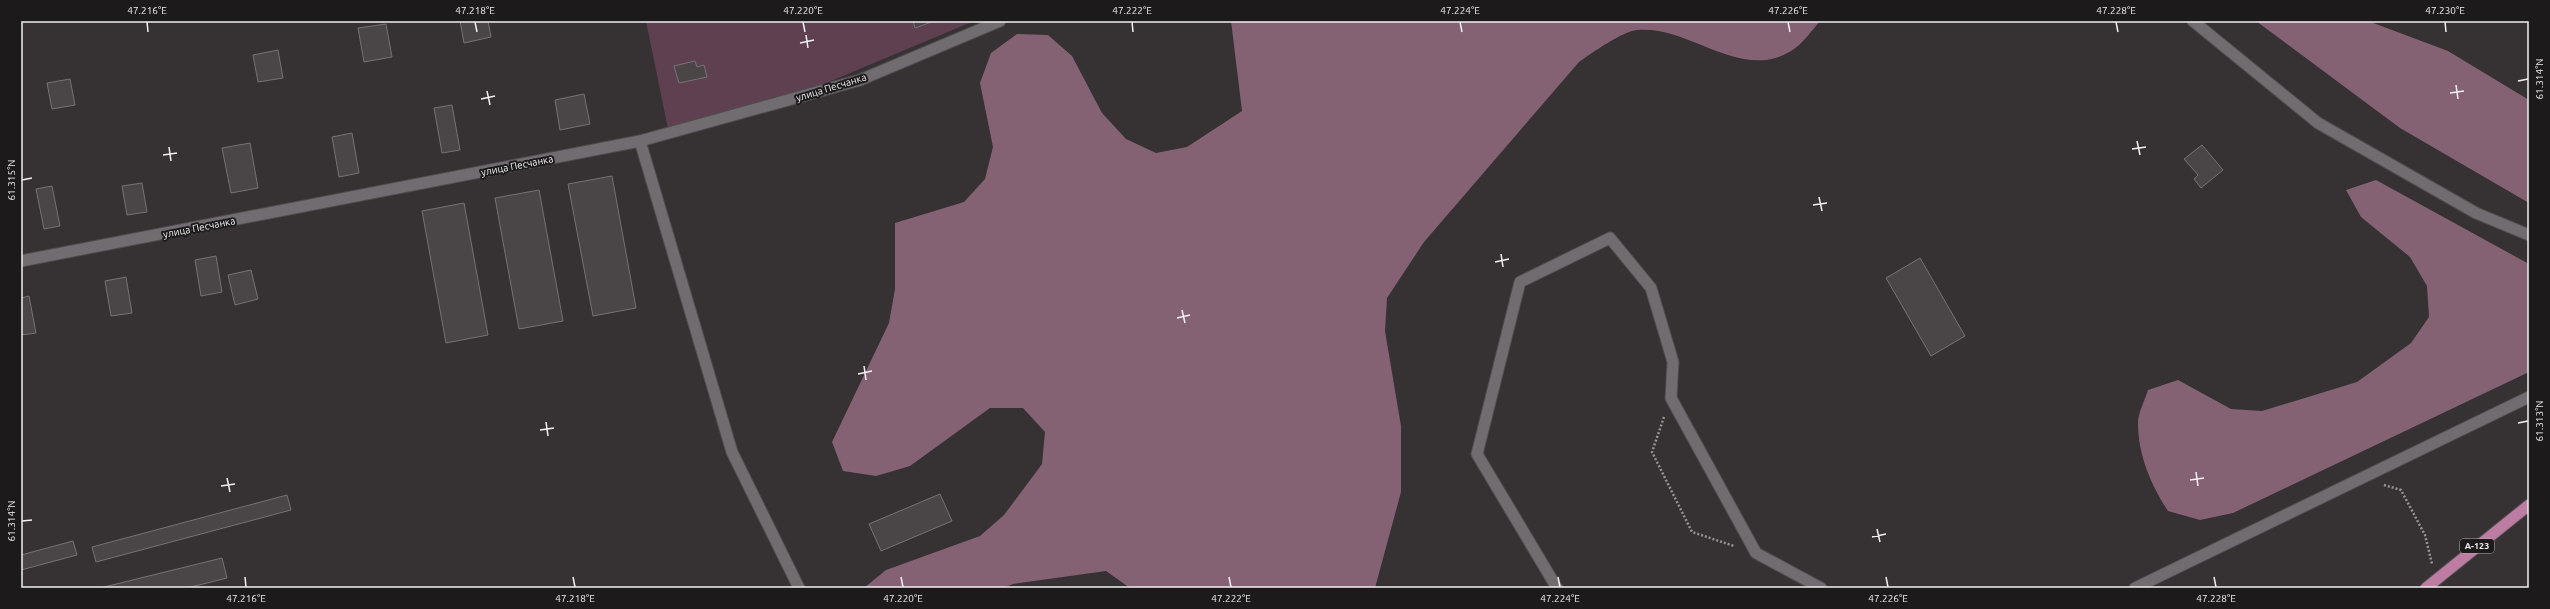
<svg xmlns="http://www.w3.org/2000/svg" width="2550" height="609" viewBox="0 0 2550 609" font-family="Ubuntu,sans-serif">
<rect width="100%" height="100%" fill="#363133"/>
<!-- green -->
<path fill="#5e4051" d="M646 21H974L812 89 668 129Z"/>
<!-- forest -->
<path fill="#846274" d="M1231 21H1820C1812 30 1802 45 1791 51 1740 82 1690 25 1637 30 1623 31 1592 53 1579 62L1424 242 1387 298 1385 331 1401 426V492L1375 588H1130L1106 571 1013 584 1003 588H864L886 570 980 536 1004 515 1042 464 1045 432 1023 408H990L910 466 876 476 843 471 832 442 889 323 895 289V223L964 202 985 179 993 147 980 83 991 53 1017 34 1048 35 1072 56 1102 113 1126 139 1156 153 1187 147 1242 111Z
M2256 21H2368L2448 51 2529 100V203L2400 128Z
M2376 180 2529 264V372L2233 513 2200 520 2168 511C2151 485 2138 455 2138 423 2138 413 2145 400 2148 390L2178 380 2231 409 2262 411 2357 382 2411 343 2429 317 2427 286 2410 257 2361 217 2346 190Z"/>
<!-- building -->
<path fill="#4a4648" stroke="#777274" d="M460 21H488L491 37 464 43Z
M913 21H934L915 28Z
M386 24 392 57 364 62 358 28Z
M278 50 283 78 258 82 253 55Z
M695 61 697 67 704 65 707 77 679 83 674 66Z
M70 79 75 105 52 109 47 83Z
M584 94 590 124 560 130 555 100Z
M452 105 460 150 442 153 434 108Z
M352 133 359 173 339 177 332 137Z
M250 143 258 188 231 193 222 148Z
M2202 145 2223 170 2201 188 2194 179 2198 175 2184 159Z
M612 176 636 308 593 316 568 184Z
M142 183 147 212 127 215 122 186Z
M52 186 60 226 44 229 36 189Z
M539 190 563 321 519 329 495 198Z
M464 203 488 335 446 343 422 211Z
M216 256 222 292 201 296 195 260Z
M1920 258 1965 336 1931 356 1886 278Z
M251 270 258 299 235 305 228 275Z
M126 277 132 313 111 316 105 281Z
M29 296 36 333 21 335V298Z
M940 494 952 521 881 551 869 524Z
M287 495 291 510 96 562 92 547Z
M73 541 77 555 21 570V555Z
M222 558 227 578 187 588H100Z"/>
<g fill="none" stroke-linecap="round" stroke-linejoin="round">
<defs>
<path id="service" d="M640 141 732 452 799 588
M1557 588 1477 454 1520 282 1610 238 1651 288 1673 362 1671 398 1756 553 1821 588"/>
<path id="minor" d="M2193 21 2318 123 2476 213 2529 235
M21 261 640 141 860 80 1000 21
M2135 588 2529 397"/>
<path id="primary" d="M2426 588 2529 505"/>
</defs>
<!-- service casing -->
<use href="#service" stroke="#504d4f" stroke-width="13"/>
<!-- minor casing -->
<use href="#minor" stroke="#504d4f" stroke-width="13"/>
<!-- primary casing -->
<use href="#primary" stroke="#504d4f" stroke-width="13"/>
<!-- path -->
<path stroke="#989496" stroke-width="2.5" stroke-dasharray="2 2" stroke-linecap="butt" d="M1664 417 1652 452 1692 532 1734 546
M2384 485 2401 490 2425 535 2432 564"/>
<!-- service -->
<use href="#service" stroke="#716c6f" stroke-width="11"/>
<!-- minor -->
<use href="#minor" stroke="#716c6f" stroke-width="11"/>
<!-- primary -->
<use href="#primary" stroke="#bd7ca1" stroke-width="11"/>
</g>
<!-- ticks -->
<path fill="none" stroke="#f3f0f2" stroke-width="1.5" d="M147 22 148 32M475 22 477 32M803 22 805 32M1132 22 1133 32M1460 22 1462 32M1788 22 1790 32M2116 22 2118 32M2445 22 2446 32M806 35 808 48M800 43 814 40M2518 81 2528 79M2456 85 2458 99M487 91 490 105M2450 93 2464 91M481 99 495 96M2137 141 2140 155M169 147 171 161M2132 149 2146 147M163 155 177 153M22 180 32 178M1819 197 1822 211M1813 205 1827 203M1501 254 1503 267M1495 262 1509 259M1182 310 1185 323M1177 318 1190 315M864 366 866 380M858 374 872 371M546 422 548 436M2518 423 2528 421M540 430 554 428M2196 472 2198 486M227 478 230 492M2190 480 2204 478M221 486 235 484M22 521 32 520M1877 529 1880 542M1872 537 1886 534M245 577 246 587M573 577 575 587M901 577 903 587M1229 577 1231 587M1558 577 1560 587M1886 577 1888 587M2214 577 2216 587"/>
<g text-anchor="middle" stroke-width="4" stroke-linejoin="round" paint-order="stroke">
<!-- shield labels -->
<rect fill="#1c1a1b" stroke="#b2b0b2" stroke-width="1" x="2460" y="539" width="34" height="14" rx="3"/>
<g font-size="9" font-weight="bold" fill="#f3f0f2">
<text x="2477" y="549">А-123</text>
</g>
<!-- street labels -->
<g font-size="10" fill="#f3f0f2" stroke="#1c1a1b">
<text transform="translate(831 87) rotate(-17)" y="4">улица Песчанка</text>
<text transform="translate(517 165) rotate(-11)" y="4">улица Песчанка</text>
<text transform="translate(199 227) rotate(-11)" y="4">улица Песчанка</text>
</g>
</g>
<!-- border -->
<rect width="2550" height="609" fill="none" stroke="#1c1a1b" stroke-width="44"/>
<rect x="22" y="22" width="2506" height="565" fill="none" stroke="#f3f0f2" stroke-width="1.5"/>
<g font-size="10" text-anchor="middle" fill="#f3f0f2">
<text x="147" y="14">47.216°E</text>
<text x="475" y="14">47.218°E</text>
<text x="803" y="14">47.220°E</text>
<text x="1132" y="14">47.222°E</text>
<text x="1460" y="14">47.224°E</text>
<text x="1788" y="14">47.226°E</text>
<text x="2116" y="14">47.228°E</text>
<text x="2445" y="14">47.230°E</text>
<text transform="translate(2539 79) rotate(-90)" y="4">61.314°N</text>
<text transform="translate(11 180) rotate(-90)" y="4">61.315°N</text>
<text transform="translate(2539 421) rotate(-90)" y="4">61.313°N</text>
<text transform="translate(11 521) rotate(-90)" y="4">61.314°N</text>
<text x="246" y="602">47.216°E</text>
<text x="575" y="602">47.218°E</text>
<text x="903" y="602">47.220°E</text>
<text x="1231" y="602">47.222°E</text>
<text x="1560" y="602">47.224°E</text>
<text x="1888" y="602">47.226°E</text>
<text x="2216" y="602">47.228°E</text>
</g>
</svg>
